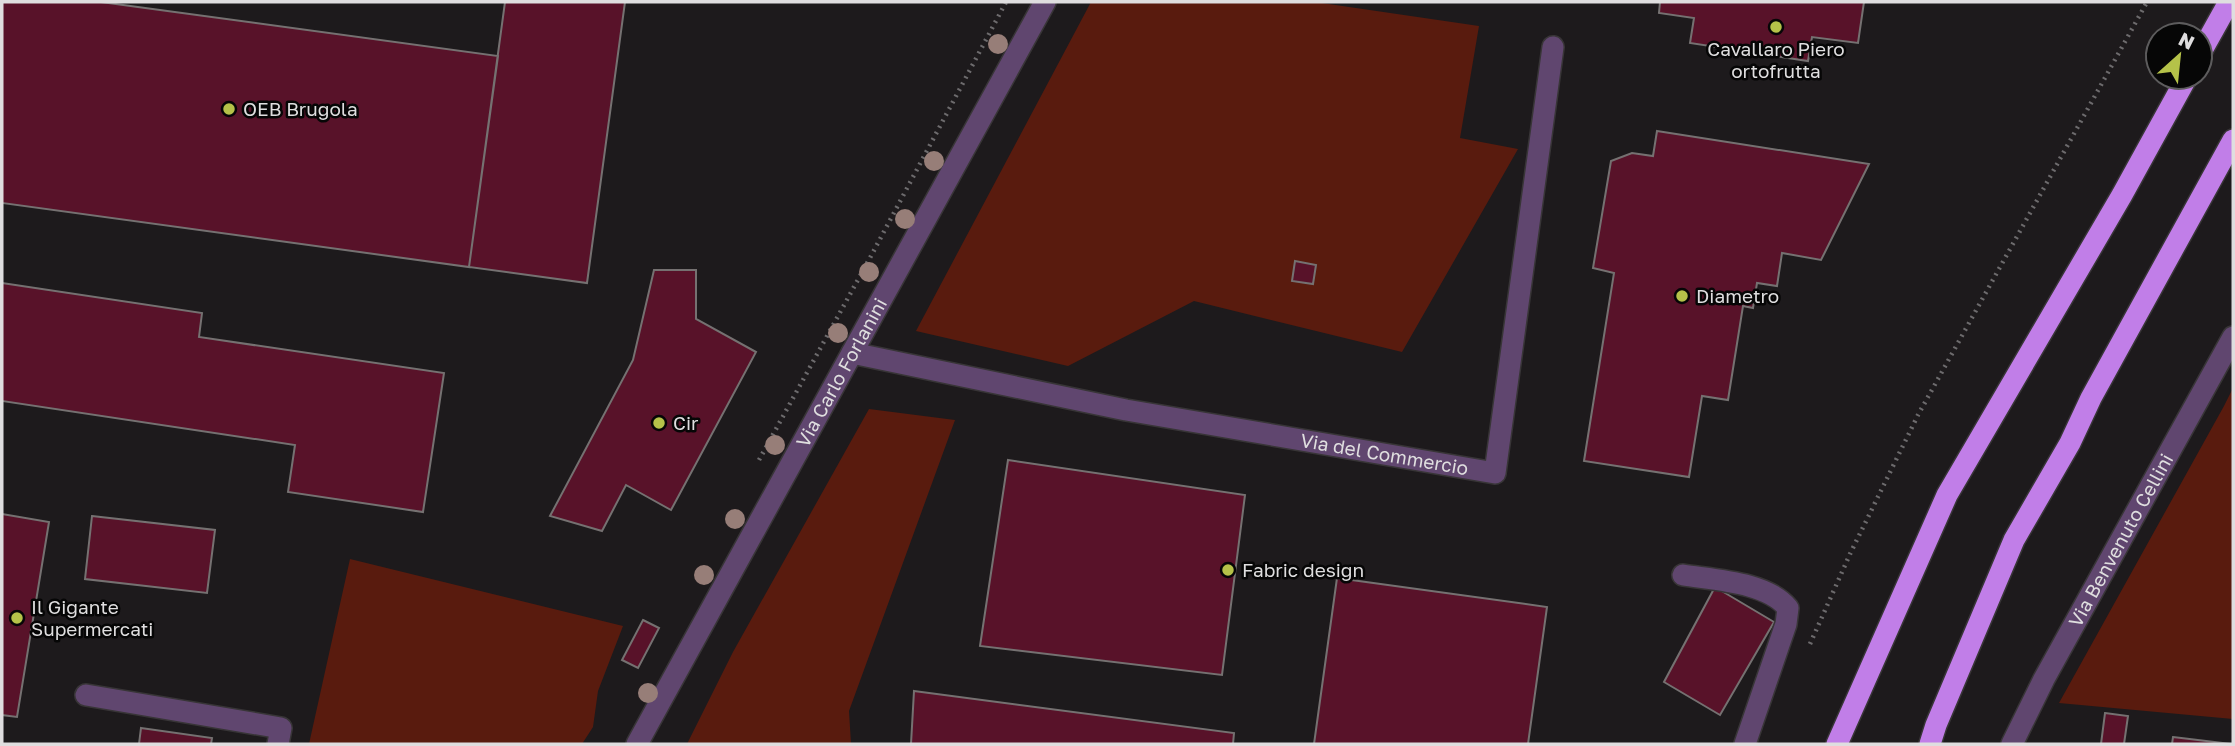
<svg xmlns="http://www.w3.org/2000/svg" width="2235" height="746" viewBox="0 0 2235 746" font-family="'Golos Text',sans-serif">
<rect width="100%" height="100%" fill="#1d1a1c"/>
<!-- green -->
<path fill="#591b0e" d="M1091 2H1315L1479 26 1460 138 1518 149 1402 352 1194 301 1068 366 916 331Z
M2233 388V719L2059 703 2224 406Z
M869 409 955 420 849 711 851 744H687L733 652Z
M350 559 623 626 598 691 593 727 582 744H309Z"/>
<!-- building -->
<path fill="#581229" stroke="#757171" stroke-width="2" d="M2 2H101L498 56 469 267 2 203Z
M505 2H625L587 283 469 267Z
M1660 2H1864L1858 43 1812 37 1808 61 1690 43 1694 18 1659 13Z
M1657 131 1869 164 1821 260 1782 253 1777 286 1757 283 1753 308 1743 306 1728 400 1702 396 1689 477 1584 461 1614 273 1593 268 1611 161 1632 153 1653 156Z
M1295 261 1316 265 1313 284 1292 281Z
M654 270H696V319L756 352 671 510 626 485 602 531 550 516 633 360Z
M2 283 202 313 199 337 444 373 423 512 288 492 295 445 2 401Z
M1008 460 1245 495 1222 675 980 646Z
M2 514 49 522 17 717 2 715Z
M92 516 215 530 207 593 85 579Z
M1337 578 1547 607 1528 744H1314Z
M1715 587 1774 622 1720 715 1664 682Z
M643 620 659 628 638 668 622 660Z
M914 691 1234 733 1233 744H911Z
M2105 713 2128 716 2124 744H2101Z
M141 728 212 738 211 744H139Z
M2173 737 2231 744H2172Z"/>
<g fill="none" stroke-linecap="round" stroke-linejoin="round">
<defs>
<g id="minor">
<path id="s1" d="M852 353 1126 410 1495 473 1553 47"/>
<path d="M1683 575C1715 580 1767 582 1788 608L1786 624 1745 744"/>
<path d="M86 695 281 728 278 744"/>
<path id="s2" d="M637 744 1045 2"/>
<path id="s3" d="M2012 744 2044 679 2233 337"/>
</g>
<path id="highway" d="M2200 54 2229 2
M1837 744 1947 495 2122 195 2187 77
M1930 744 1936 725 2014 540 2070 443 2091 398 2233 140"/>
</defs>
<!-- minor casing -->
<use href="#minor" stroke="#383537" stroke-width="24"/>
<!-- highway casing -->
<use href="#highway" stroke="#383537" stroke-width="24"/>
<!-- path -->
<path stroke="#6d6b6d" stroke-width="4.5" stroke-dasharray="2 5" stroke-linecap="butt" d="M759 460 871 256 1006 2
M1810 644 1850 554 1918 415 2147 2"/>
<!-- minor -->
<use href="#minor" stroke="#60466f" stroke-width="21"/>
<!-- highway -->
<use href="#highway" stroke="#c17ee8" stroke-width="21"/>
</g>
<!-- trees -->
<g fill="#977e78">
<circle cx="998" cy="44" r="10"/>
<circle cx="934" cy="161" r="10"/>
<circle cx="905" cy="219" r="10"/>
<circle cx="869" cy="272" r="10"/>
<circle cx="838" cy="333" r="10"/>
<circle cx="775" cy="445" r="10"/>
<circle cx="735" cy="519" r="10"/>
<circle cx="704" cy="575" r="10"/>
<circle cx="648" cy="693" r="10"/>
</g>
<!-- markers -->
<g fill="#b5c249" stroke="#060606" stroke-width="2.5">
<circle cx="1776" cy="27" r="7"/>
<circle cx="229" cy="109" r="7"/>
<circle cx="1682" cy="296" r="7"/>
<circle cx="659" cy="423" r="7"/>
<circle cx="1228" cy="570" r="7"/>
<circle cx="17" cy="618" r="7"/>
</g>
<g text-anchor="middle" stroke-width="5" stroke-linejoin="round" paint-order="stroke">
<!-- poi labels -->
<g font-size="19" fill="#dfdedf" stroke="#060606" text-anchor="start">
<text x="1776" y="56" text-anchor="middle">Cavallaro Piero<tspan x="1776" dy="22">ortofrutta</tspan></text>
<text x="243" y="116">OEB Brugola</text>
<text x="1696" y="303">Diametro</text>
<text x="673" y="430">Cir</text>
<text x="1242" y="577">Fabric design</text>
<text x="31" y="614">Il Gigante<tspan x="31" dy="22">Supermercati</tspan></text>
</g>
<!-- street labels -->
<g font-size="19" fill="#dfdedf" stroke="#060606">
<text dy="7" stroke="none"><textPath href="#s2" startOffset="424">Via Carlo Forlanini</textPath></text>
<text dy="7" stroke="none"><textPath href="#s1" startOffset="542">Via del Commercio</textPath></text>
<text dy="7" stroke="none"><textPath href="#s3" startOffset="231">Via Benvenuto Cellini</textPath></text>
</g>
</g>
<!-- border -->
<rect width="2235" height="746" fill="none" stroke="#dfdedf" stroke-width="7"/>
<!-- north arrow -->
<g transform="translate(2179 56) rotate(27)"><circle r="33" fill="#060606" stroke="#5d5c5d" stroke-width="2"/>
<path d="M0-5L12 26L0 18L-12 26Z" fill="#b5c249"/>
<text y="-10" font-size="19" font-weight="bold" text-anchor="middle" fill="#dfdedf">N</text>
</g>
</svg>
